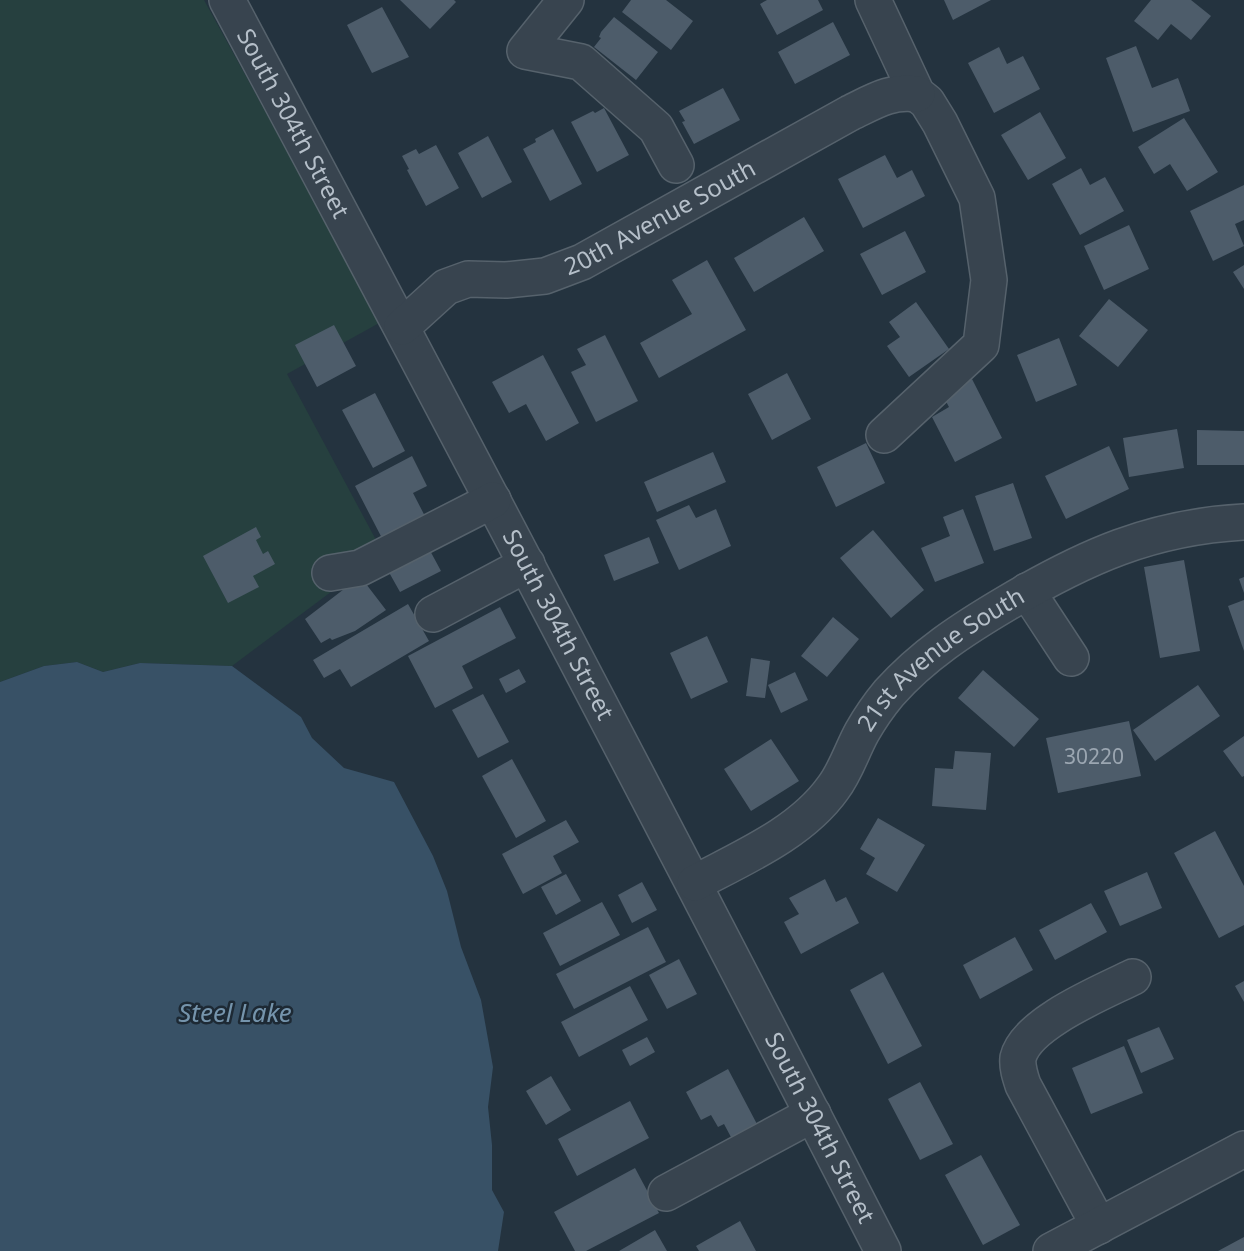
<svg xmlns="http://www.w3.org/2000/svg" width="1244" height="1251" viewBox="0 0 1244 1251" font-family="'Noto Sans',sans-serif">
<rect width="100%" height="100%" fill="#24333f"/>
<!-- green -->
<path fill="#26403f" d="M0 0H204L381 322 287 374 383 553 232 666 140 663 103 672 77 662 44 666 0 682Z"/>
<!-- water -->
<path fill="#385166" d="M77 662 103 672 140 663 232 666 301 717 312 738 344 768 394 782 433 856 447 891 461 947 481 1000 493 1067 488 1107 492 1145V1190L504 1212 498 1251H0V682L44 666Z"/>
<!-- building -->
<path fill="#4d5c6a" d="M400 0H454L456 2 430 29Z
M631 0H666L693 21 671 50 622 12Z
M767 0H818L823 10 777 35 760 4Z
M944 0H991L953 20Z
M1151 0H1191L1211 16 1191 40 1171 24 1158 40 1134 21Z
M382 7 409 57 372 73 347 25Z
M614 17 658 52 636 80 594 47 601 38 599 37 601 32Z
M833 22 850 55 795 84 778 52Z
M1136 46 1152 88 1178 78 1190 111 1133 132 1106 58Z
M999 47 1007 64 1023 56 1040 89 994 113 968 63Z
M723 88 740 120 694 144 682 122 685 121 679 111Z
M604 108 629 155 597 172 571 122 593 111 595 113Z
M1040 112 1066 158 1028 180 1001 135Z
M1184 118 1218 172 1187 191 1170 164 1154 174 1138 147Z
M553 129 582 184 550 201 523 149 536 142 535 139Z
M488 136 512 182 482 198 458 153Z
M436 145 459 188 426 206 407 170 409 169 402 156 416 149 419 154Z
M885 155 897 178 912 170 925 196 863 228 838 179Z
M1081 168 1090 185 1105 177 1124 211 1080 235 1052 184Z
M1244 185V220L1235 224 1244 246 1213 261 1190 211Z
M804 217 824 251 754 292 734 258Z
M1129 225 1149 269 1104 290 1084 246Z
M905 231 926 272 882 295 860 254Z
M707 260 746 330 659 378 640 343 692 314 672 280Z
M1244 265V289L1233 272Z
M1109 299 1148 330 1118 367 1079 336Z
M916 302 949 349 909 377 887 346 900 337 889 322Z
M334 325 356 366 317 387 295 345Z
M605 335 638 401 596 422 571 372 586 365 577 349Z
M1059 338 1077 385 1036 402 1017 355Z
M543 355 579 423 546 441 526 404 509 413 492 382Z
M787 373 811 419 772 440 748 394Z
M972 379 1002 438 955 462 932 417 949 407 942 394Z
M375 393 405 451 373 468 342 410Z
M1177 429 1184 468 1129 477 1123 438Z
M1197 430 1244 431V465H1197Z
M866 443 885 483 836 507 817 467Z
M1109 446 1129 489 1066 519 1045 476Z
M713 452 726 482 657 512 644 482Z
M412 456 427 486 413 493 428 522 385 544 355 486Z
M1013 483 1032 538 994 551 975 496Z
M689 505 696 518 716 509 731 546 679 570 656 520Z
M963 509 984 563 935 582 921 548 950 536 943 517Z
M256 527 261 537 256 540 263 554 268 551 275 564 253 576 259 587 228 603 203 556Z
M873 530 924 590 891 618 840 558Z
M649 537 659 563 614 581 604 555Z
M427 545 441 571 400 592 386 567Z
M1184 560 1200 651 1160 658 1144 567Z
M1244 577V593L1239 579Z
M363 580 386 610 355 631 332 640 330 638 321 643 305 619 348 586 350 588Z
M1244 600V651L1228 606Z
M408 604 429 641 351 687 340 669 324 678 313 660Z
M500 607 516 638 462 666 473 688 435 708 408 656Z
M833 617 859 639 827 677 801 656Z
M707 636 728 682 691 699 670 653Z
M751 658 770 661 765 698 746 696Z
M519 669 526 682 506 693 499 679Z
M983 670 1039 719 1014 747 958 698Z
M795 672 808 700 781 713 768 685Z
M1198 685 1220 716 1155 761 1133 730Z
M483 694 509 742 478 758 452 710Z
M1129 721 1141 776 1058 793 1046 738Z
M1244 736V776L1242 777 1223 751Z
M771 739 799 781 751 811 724 769Z
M955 751 991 753 986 810 932 806 935 768 953 769Z
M512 759 546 821 516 838 482 776Z
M878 818 925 845 897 892 866 874 875 858 860 849Z
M566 820 579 842 553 856 562 873 523 894 502 854Z
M1215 831 1244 886V925L1219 938 1174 853Z
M1147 872 1162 908 1120 926 1104 891Z
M566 874 581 901 556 915 541 887Z
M825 879 836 902 846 897 859 923 801 954 784 922 799 914 789 898Z
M642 882 657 910 632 923 618 895Z
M602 902 620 935 560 966 543 933Z
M1091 903 1107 932 1055 960 1039 930Z
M648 927 666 962 574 1009 556 974Z
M1015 937 1033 970 980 999 963 965Z
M679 959 697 994 667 1009 649 975Z
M883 972 922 1046 888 1064 850 990Z
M1244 981V1002L1235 986Z
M630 986 648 1020 579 1057 561 1022Z
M1159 1027 1174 1059 1141 1073 1127 1040Z
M647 1037 655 1052 630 1066 622 1050Z
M1124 1046 1143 1093 1091 1114 1072 1068Z
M728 1069 758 1126 732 1139 724 1124 718 1127 711 1115 701 1120 686 1092Z
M551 1076 571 1110 546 1125 526 1091Z
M920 1082 953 1144 920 1160 888 1099Z
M630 1101 649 1138 577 1176 558 1139Z
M981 1155 1020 1225 983 1245 945 1175Z
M635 1168 659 1213 586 1251H575L554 1212Z
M740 1221 756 1251H699L696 1246Z
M655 1230 667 1251H619Z
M1244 1237V1251H1218Z"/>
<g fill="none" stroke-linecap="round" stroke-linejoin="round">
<defs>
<g id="minor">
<path id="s1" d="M227 0C449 415 668 832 883 1251"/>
<path d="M566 0 525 51 581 62 656 128 676 165"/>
<path d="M873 0 917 94 927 102 940 123 977 198 989 280 981 345 884 435"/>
<path id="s2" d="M402 327 446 287 468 279 506 280 545 276 582 262 850 113C873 102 891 90 917 94"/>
<path d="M330 573 360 568 493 500"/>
<path d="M1027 591 1071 658"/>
<path d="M433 614 527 564"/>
<path id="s3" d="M695 883C742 858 801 833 833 788 846 771 852 750 862 732 870 718 879 705 889 693 923 655 963 629 1007 603 1085 557 1151 527 1244 522"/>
<path d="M666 1193 813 1114"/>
<path d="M1099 1226 1023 1085C1020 1076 1017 1067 1018 1058 1026 1023 1103 992 1133 977"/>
<path d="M1051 1251 1244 1149"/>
</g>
</defs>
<!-- minor casing -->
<use href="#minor" stroke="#56626c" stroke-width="38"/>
<!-- minor -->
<use href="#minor" stroke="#38444f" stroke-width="35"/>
</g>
<g text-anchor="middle" stroke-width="5" stroke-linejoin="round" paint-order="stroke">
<!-- number labels -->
<g font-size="21" fill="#9ba6b1">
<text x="1094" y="764">30220</text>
</g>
<!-- street labels -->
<g font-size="24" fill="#b5bfc9" stroke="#1d2934">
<text dy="8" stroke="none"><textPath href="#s1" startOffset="140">South 304th Street</textPath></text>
<text dy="8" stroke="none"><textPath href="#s2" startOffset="289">20th Avenue South</textPath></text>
<text dy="8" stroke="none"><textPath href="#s1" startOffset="707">South 304th Street</textPath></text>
<text dy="8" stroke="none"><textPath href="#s3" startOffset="341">21st Avenue South</textPath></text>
<text dy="8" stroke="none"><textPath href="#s1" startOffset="1274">South 304th Street</textPath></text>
</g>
<!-- water labels -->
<g font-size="26" font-style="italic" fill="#7594ac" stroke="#1d2934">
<text x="235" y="1022">Steel Lake</text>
</g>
</g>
</svg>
